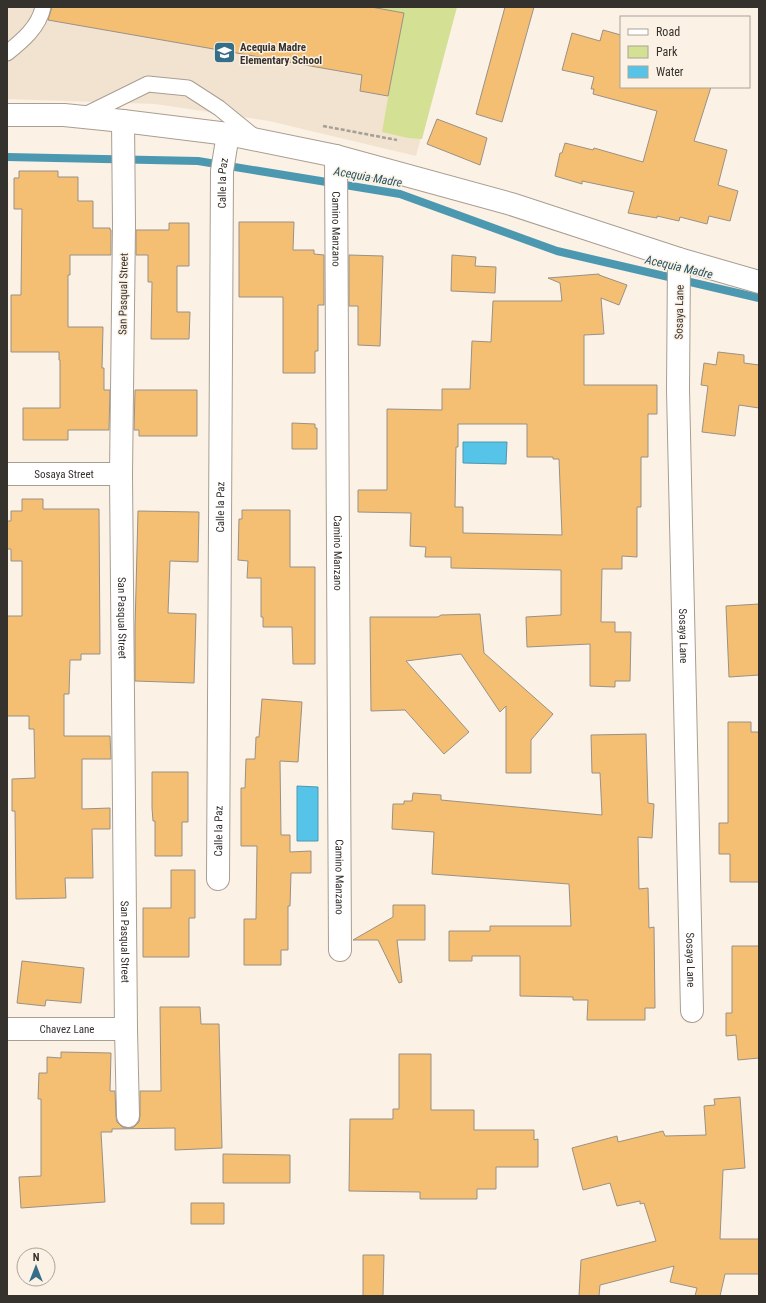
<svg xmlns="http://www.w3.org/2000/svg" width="766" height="1303" viewBox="0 0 766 1303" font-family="'Roboto Condensed',sans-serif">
<rect width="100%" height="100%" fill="#fbf1e4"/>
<!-- built -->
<path fill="#f2e3d1" d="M7 7H456L416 156 269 121 155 104 7 99Z"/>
<!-- green -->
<path fill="#d4e093" d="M371 7H457L422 139 408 138 382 132 403 13Z"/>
<!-- water -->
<path fill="#56c4e8" stroke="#4c98b0" d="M463 442H507L506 464 463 463Z
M297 786 318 787V841H297Z"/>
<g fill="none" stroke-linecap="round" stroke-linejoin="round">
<!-- stream -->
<path stroke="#4c98b0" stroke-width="8" d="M7 157 198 161 400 194 557 251 759 298"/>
</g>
<!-- building -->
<path fill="#f5bf73" stroke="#9a9185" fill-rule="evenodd" d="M52 7H371L404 13 388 96 360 91 362 75 48 20Z
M505 7H534L502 122 476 114Z
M603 30 621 35V87H711L694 141 727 150 718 185 738 191 730 221 709 216 707 224 680 217 679 221 657 216V218L628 213 634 192 582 181V184L555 176 560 153H562L565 143 593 150 594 148 643 162 657 111 593 94 594 89H591L594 77 562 70 572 33 600 41Z
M437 119 487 138 480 165 427 144Z
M19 171H58V177H78V201H93V228H110V230H111V255H70V275H68V327H103L102 368H104V390H110L109 430H68V440H23V408H60V360H59V352H11V295H21L22 209H14V178H19Z
M239 222H294L293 250H314V254L324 255V305H318V351H315V373H283V297H239Z
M169 223H189V266H177V312H190L189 339H151L152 282H148V255H136V230H169Z
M349 255 383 256 380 346 358 345V306H349Z
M452 255 476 257 475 266 496 267 495 293 451 291Z
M599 274V275L627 285 619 305 601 298 604 334 584 335V385H657V414H648V457H641V507H637V557L622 556V569H602L601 622H615V632H631L630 681H615V687L590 686V644L527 647 526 617 561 615V570L451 568V557H425L426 547 410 546 411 513 358 512V490H387V409L442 410V389H470L472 341 491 342 493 301H562L560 283 548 278ZM458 424H527V457H553V459H559L562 535 463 533V507H455L456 447H458Z
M718 352 744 355V363L759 365V408L739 405 735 436 702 432 708 386 701 385 704 363 716 365Z
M135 390H197V436H139V430H134Z
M292 423 315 424V428H317V449H292Z
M22 499H43V509H99L100 654H81V660H70L69 694H64V736H110L111 759H82V809L110 808V829H92L93 878H65L66 898 16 899 15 811H12V779L35 778 34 729H29V716H7V616H22V561H11V549H7V521H11V511H22Z
M242 510H290V567H315V664H293L292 627H263V617H261V578H247L248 561 238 560 239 519H242Z
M138 511 199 512 198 562 170 561 168 613 196 614 194 683 135 681V628Z
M759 604V675L729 677 726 606Z
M480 614 484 653 553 714 531 740V773H506V706L500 712 461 654 406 661 469 732 444 754 405 710 371 711 370 617H438L441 615Z
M262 699 302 702 298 762 280 761 281 835H290V852L311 851V873H291L290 906H288V950H281V965H244V919H256L257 846H241V788H245L246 759H255L256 737H259Z
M728 722H751V732H759V882H730V854H719V823H728Z
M646 734 648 803 654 804 652 838 638 837 639 889 648 888 649 928 654 927 655 1008H645V1020H587L588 1000H573V997L520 996V956H472V961H449V931H490V926H571L569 884 432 874 434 832 392 829 393 804H404V801H412L413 793 441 795V800L602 815 600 773H592L591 735Z
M152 772H188V822H182V856H155V821H153L152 808Z
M171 870H195V918H189V957H143V908H171Z
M393 905H425V940H397L402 982 399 983 378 940H353L393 917Z
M732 946H759V1058L738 1060 736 1035 726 1036V1013H732Z
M22 961 84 968 81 1003 46 1000 45 1006 17 1003Z
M160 1007H200L201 1024H219L222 1148 175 1150V1128L112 1129V1132H101L105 1202 21 1208 19 1177 41 1176V1099H38L39 1073H47V1057L61 1058V1052L111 1053 110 1091H115L116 1116 117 1122 122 1127 129 1128 134 1127 139 1122 140 1116V1091H161Z
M399 1054H431V1110H474V1130H534V1140L538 1139V1167H496V1189H477V1199H420V1192L349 1191 350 1119H393V1109H399Z
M740 1097 745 1168 723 1170 720 1239H759V1274H725L720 1296H695L697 1288 670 1282 674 1266 600 1285 599 1296H579L581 1260 656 1241 644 1203 640 1204V1201L617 1206 610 1183 583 1190 572 1148 617 1136 618 1142 663 1131 665 1136 706 1135 704 1106 715 1105 714 1099Z
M223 1154 290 1155V1183H223Z
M191 1203H224V1224H191Z
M363 1255H384L383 1296H363Z"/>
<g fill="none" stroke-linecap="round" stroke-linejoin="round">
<defs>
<path id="lane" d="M7 53C22 41 39 27 43 7
M83 116 148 84 188 88 219 108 257 139"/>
<g id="street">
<path d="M7 115H64L123 121 228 134 336 156 511 204 679 259 759 282"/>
<path id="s1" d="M123 121 124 224 121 474 126 1029 128 1116"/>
<path id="s2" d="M336 156 340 950"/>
<path id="s3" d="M679 259 678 390 692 1011"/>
<path id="s4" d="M7 474H121"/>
<path id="s5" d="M218 879 222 171 228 134"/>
<path id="s6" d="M7 1029H126"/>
</g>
</defs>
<!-- lane casing -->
<use href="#lane" stroke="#a89e92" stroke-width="17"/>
<!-- street casing -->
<use href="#street" stroke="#a89e92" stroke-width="24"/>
<!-- path -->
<path stroke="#a69f95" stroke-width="2.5" stroke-dasharray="4 2" stroke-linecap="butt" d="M323 126 397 140"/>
<!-- lane -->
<use href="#lane" stroke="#fff" stroke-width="15"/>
<!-- street -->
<use href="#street" stroke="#fff" stroke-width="22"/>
</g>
<!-- icons -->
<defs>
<symbol id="school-square" viewBox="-11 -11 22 22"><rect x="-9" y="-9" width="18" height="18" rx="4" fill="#366e88" stroke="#fbf1e4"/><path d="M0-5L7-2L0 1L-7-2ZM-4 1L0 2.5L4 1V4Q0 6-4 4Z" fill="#fff"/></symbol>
</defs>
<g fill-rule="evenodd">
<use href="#school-square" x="212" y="40" width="25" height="25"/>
</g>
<g text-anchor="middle" stroke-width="3" stroke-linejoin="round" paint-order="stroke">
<!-- poi labels -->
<g font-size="11" font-weight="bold" fill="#35312c" stroke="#fbf1e4" text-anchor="start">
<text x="240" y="51">Acequia Madre<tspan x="240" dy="13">Elementary School</tspan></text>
</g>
<!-- street labels -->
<g font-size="11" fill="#35312c" stroke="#fbf1e4">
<text dy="4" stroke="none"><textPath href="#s5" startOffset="696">Calle la Paz</textPath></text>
<text dy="4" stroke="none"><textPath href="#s2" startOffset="73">Camino Manzano</textPath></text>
<text transform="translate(123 294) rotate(-89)" y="4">San Pasqual Street</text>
<text transform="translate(679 312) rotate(-89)" y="4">Sosaya Lane</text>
<text dy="4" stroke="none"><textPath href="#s4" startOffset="57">Sosaya Street</textPath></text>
<text dy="4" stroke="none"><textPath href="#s5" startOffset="372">Calle la Paz</textPath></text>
<text dy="4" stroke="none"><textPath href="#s2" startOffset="397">Camino Manzano</textPath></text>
<text dy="4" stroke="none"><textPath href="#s1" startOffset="497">San Pasqual Street</textPath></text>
<text dy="4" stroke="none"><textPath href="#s3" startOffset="377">Sosaya Lane</textPath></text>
<text dy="4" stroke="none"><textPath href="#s5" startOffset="48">Calle la Paz</textPath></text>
<text dy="4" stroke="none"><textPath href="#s2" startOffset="721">Camino Manzano</textPath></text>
<text dy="4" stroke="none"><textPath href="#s1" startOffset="821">San Pasqual Street</textPath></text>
<text dy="4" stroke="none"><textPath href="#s3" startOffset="701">Sosaya Lane</textPath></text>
<text dy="4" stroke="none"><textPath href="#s6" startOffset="60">Chavez Lane</textPath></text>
</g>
<!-- water labels -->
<g font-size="12" font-style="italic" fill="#255464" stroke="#fbf1e4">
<text transform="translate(368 177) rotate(10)" y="4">Acequia Madre</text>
<text transform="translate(679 267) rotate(13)" y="4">Acequia Madre</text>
</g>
</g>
<!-- border -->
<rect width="766" height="1303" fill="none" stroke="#35312c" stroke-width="16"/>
<!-- legend -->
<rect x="620" y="16" width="130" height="72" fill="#fbf1e4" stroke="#aca49a"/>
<rect x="628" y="29" width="20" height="6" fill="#ffffff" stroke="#aca49a"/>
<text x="656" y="36" font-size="12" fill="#35312c">Road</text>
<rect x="628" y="46" width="20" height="12" fill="#d4e093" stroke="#aca49a"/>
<text x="656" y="56" font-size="12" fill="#35312c">Park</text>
<rect x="628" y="66" width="20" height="12" fill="#56c4e8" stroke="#aca49a"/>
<text x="656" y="76" font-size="12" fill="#35312c">Water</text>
<!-- north arrow -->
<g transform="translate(36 1267)"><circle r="19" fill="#fbf1e4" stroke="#aca49a"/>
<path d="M0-3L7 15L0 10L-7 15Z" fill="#366e88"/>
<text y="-6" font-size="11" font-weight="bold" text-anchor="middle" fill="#35312c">N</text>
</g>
</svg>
